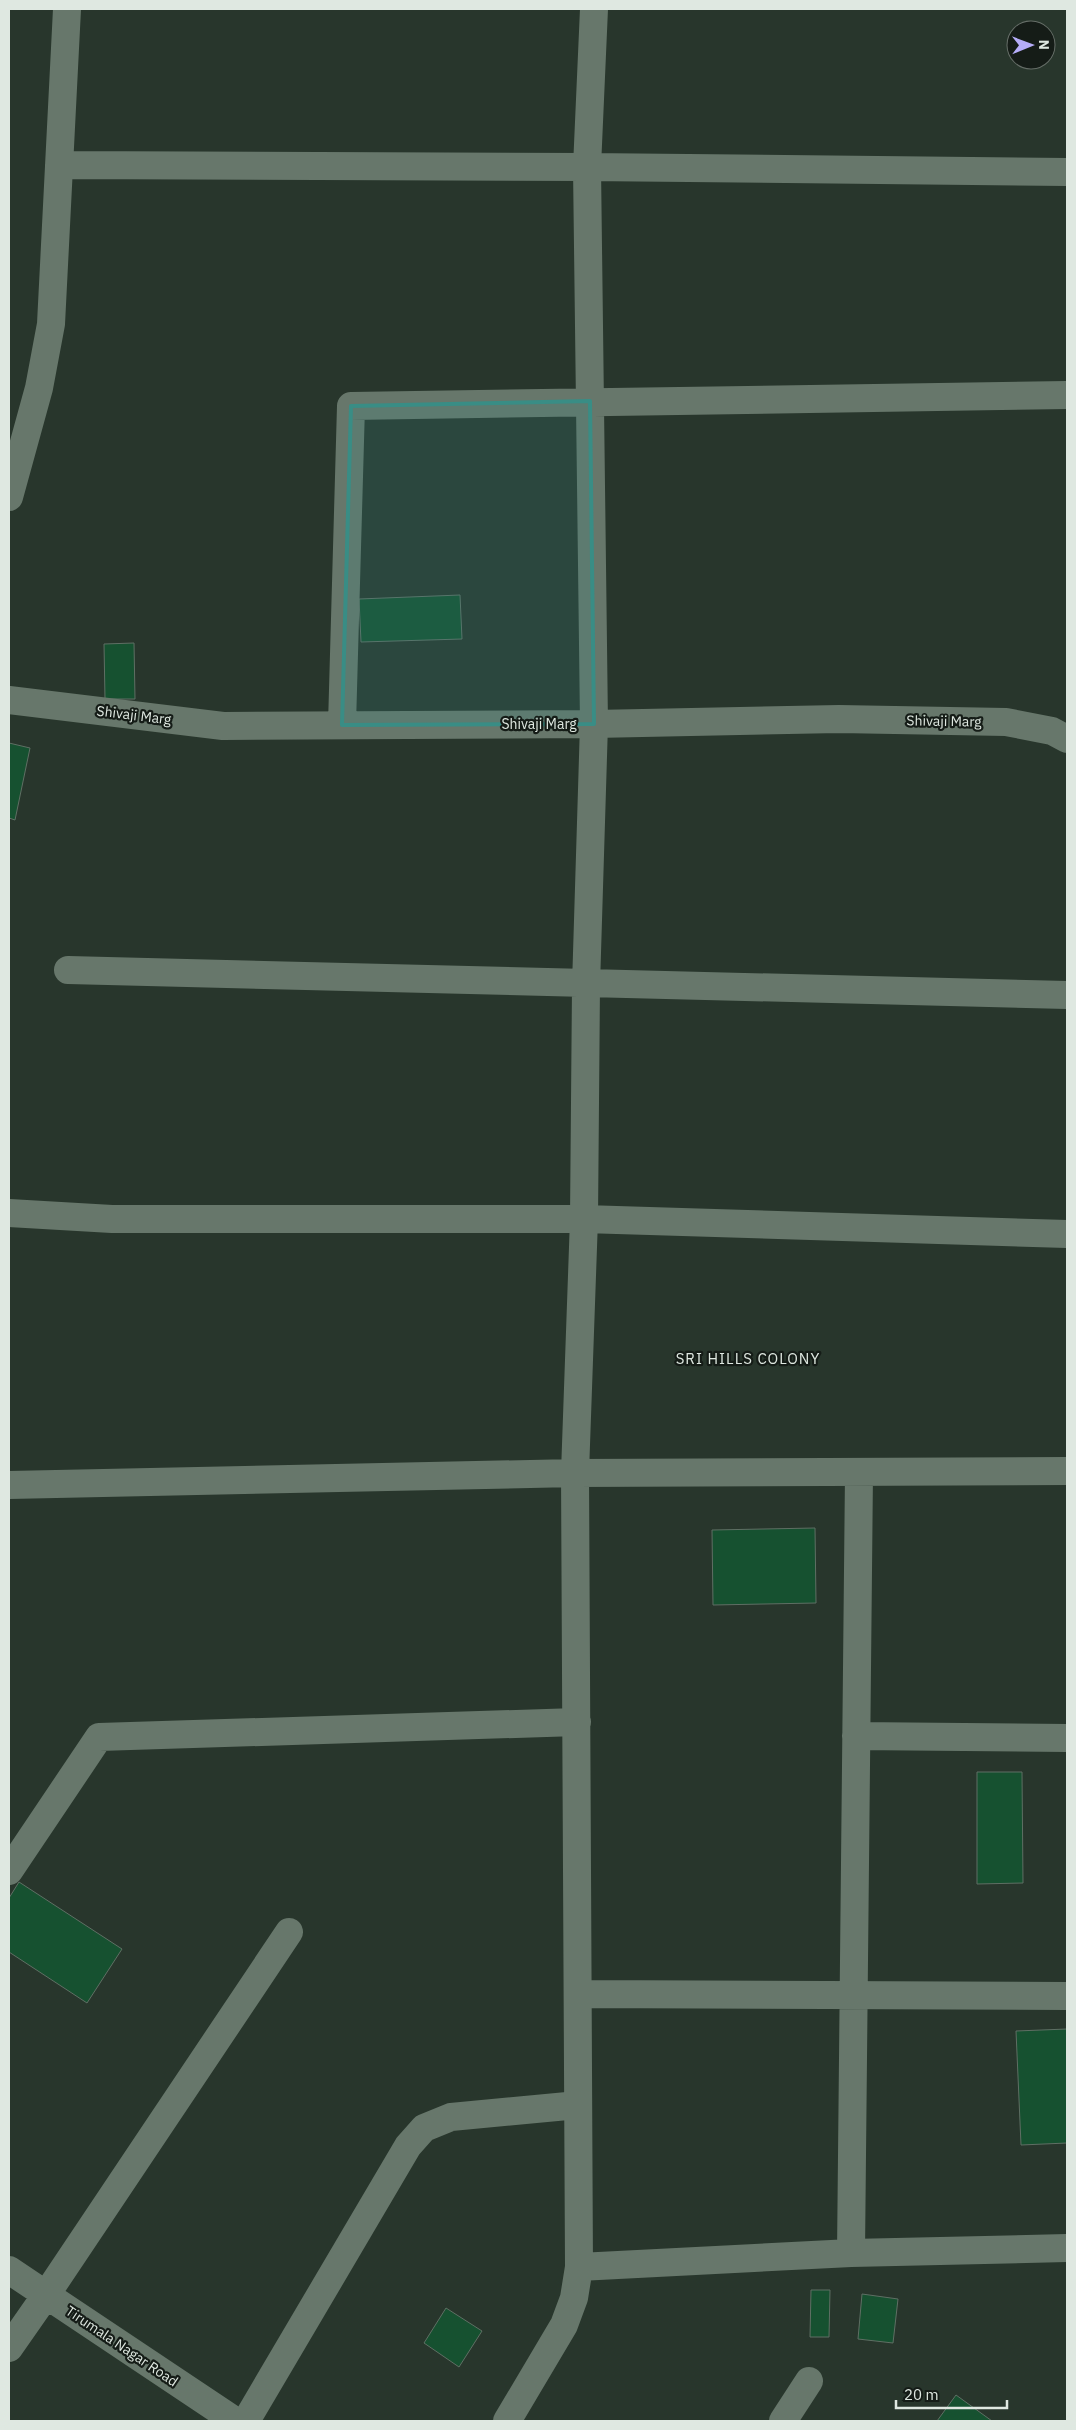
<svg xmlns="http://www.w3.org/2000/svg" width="1076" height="2430" viewBox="0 0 1076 2430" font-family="'IBM Plex Sans',sans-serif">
<rect width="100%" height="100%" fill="#28362c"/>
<!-- building -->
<path fill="#165130" stroke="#5f6f64" d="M460 595 462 639 361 642 359 599Z
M134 643 135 699H105L104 644Z
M9 743 30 748 15 820 9 818Z
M815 1528 816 1603 713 1605 712 1530Z
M977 1772H1022L1023 1883 977 1884Z
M19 1882 122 1949 87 2003 9 1952V1898Z
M1067 2029V2143L1021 2145 1016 2031Z
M811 2290H830L829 2337H810Z
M862 2294 898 2299 893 2343 858 2339Z
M446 2308 482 2331 459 2367 424 2343Z
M956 2395 992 2421H937Z"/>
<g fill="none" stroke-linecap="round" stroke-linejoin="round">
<!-- minor -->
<path stroke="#67776b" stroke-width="28" d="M59 165 587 167 1067 172
M9 497 39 388 51 324 67 9
M9 700 223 726 594 724 839 719 1006 722 1052 731 1067 739
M342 725 351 406 1067 395
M68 970 1067 995
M9 1213 112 1219H584L1067 1234
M9 1485 575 1473 1067 1471
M856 1736 1067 1738
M9 1871 99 1737 577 1722
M578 1994 1067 1996
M851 2253 859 1473
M579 2267 851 2253 1067 2248
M9 2270 235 2421
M9 2348 46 2295 289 1932
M246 2421 408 2146 424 2128 451 2117 578 2105
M507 2421 564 2325 574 2298 579 2267 575 1473 584 1219 586 986 594 724 587 167 594 9
M783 2421 809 2381"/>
</g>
<!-- marked area -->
<path fill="#398d85" fill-opacity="0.2" stroke="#398d85" stroke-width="4" stroke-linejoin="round" d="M590 401 594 724 342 725 351 406Z"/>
<g text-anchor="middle" stroke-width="4.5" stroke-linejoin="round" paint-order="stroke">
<!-- street labels -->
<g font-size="14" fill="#dfe8e1" stroke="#151c17">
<text transform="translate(134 715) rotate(7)" y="5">Shivaji Marg</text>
<text transform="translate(944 721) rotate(1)" y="5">Shivaji Marg</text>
<text x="539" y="729">Shivaji Marg</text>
<text transform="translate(122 2346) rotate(34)" y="5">Tirumala Nagar Road</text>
</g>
<!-- neighbourhood labels -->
<g font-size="15" letter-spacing="1" fill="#dfe8e1" stroke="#151c17">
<text x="748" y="1364">SRI HILLS COLONY</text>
</g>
</g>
<!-- border -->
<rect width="1076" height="2430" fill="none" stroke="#dfe8e1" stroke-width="20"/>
<!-- north arrow -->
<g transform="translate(1031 45) rotate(89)"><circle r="24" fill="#151c17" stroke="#666e68"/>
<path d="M0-4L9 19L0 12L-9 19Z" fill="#b5acf8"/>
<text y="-8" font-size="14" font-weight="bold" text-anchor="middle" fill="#dfe8e1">N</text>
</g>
<!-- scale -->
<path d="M896 2400v8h111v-8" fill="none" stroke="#dfe8e1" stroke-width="2.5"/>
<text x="904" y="2400" font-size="15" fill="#dfe8e1" stroke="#151c17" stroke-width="4" paint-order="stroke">20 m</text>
</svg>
